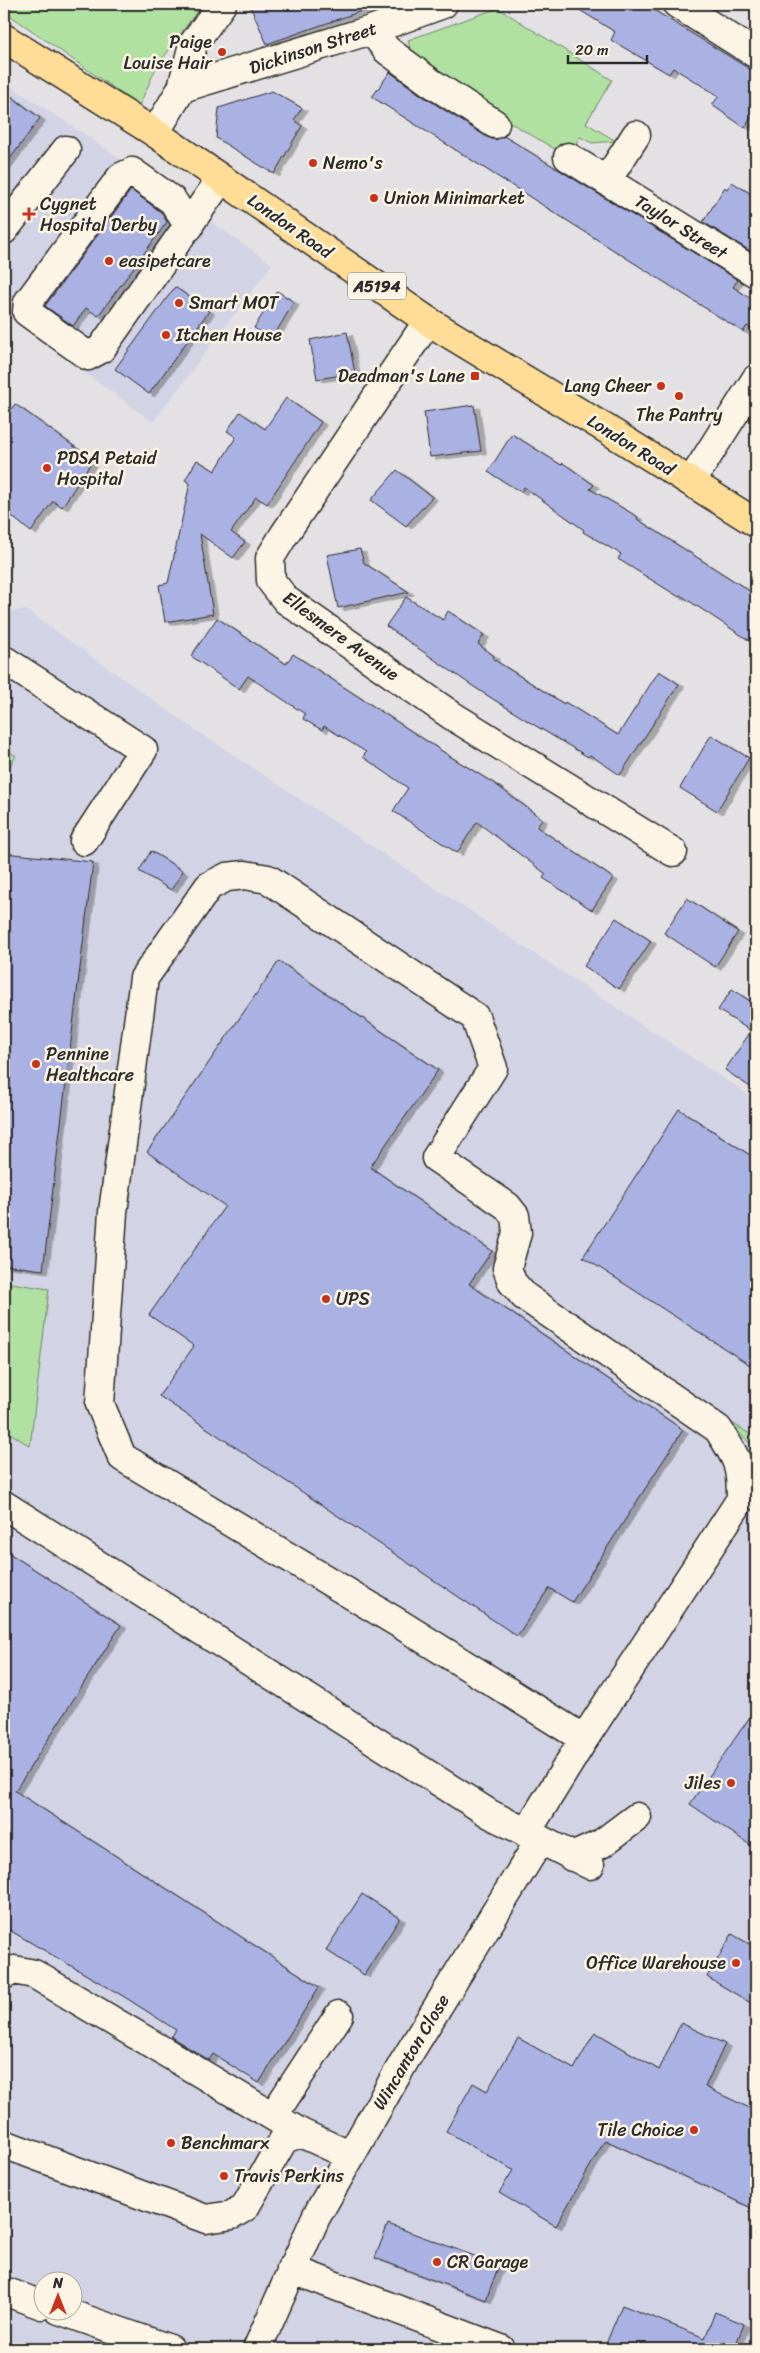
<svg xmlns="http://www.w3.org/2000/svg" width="760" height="2353" viewBox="0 0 760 2353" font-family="Sriracha,sans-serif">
<defs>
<filter id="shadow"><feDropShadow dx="5.5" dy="3" stdDeviation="0" flood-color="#0004"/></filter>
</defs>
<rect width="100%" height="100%" fill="#e3e1e4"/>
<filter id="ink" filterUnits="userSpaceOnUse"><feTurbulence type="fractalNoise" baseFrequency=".02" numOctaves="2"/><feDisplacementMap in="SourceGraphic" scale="10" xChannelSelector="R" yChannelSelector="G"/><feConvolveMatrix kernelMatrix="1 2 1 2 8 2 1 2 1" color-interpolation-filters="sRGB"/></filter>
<g filter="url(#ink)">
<!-- built -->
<path fill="#d2d3e4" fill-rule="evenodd" d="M4 82 78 130 272 264 153 422 8 317 4 322Z
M26 610 191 727 756 1100V2349H4V612ZM42 2280H72V2310H42Z"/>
<!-- green -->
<path fill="#b0e1a1" stroke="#6e8666" d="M4 4H102L107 7 110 4H202L156 68 139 106 4 11Z
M498 8 612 80 586 123 616 141 592 143 580 137 568 157 414 65 408 40Z
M4 748 16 756 4 775Z
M4 1282 49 1289 30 1446 4 1429Z
M724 1418 756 1438V1449Z"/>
<!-- building -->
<path fill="#aab2e3" stroke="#2b2b2b" filter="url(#shadow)" d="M249 4H372L373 7 267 44Z
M570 4H644L756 73V109L745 128 712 105 719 96 673 68 669 74 611 40 615 32Z
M390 72 421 95 487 137 495 140 504 136 738 280 733 287 756 302V332L747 326 743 332 372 97Z
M4 91 40 118 4 167Z
M272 91 302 108 294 120 302 126 274 174 216 138 219 108Z
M732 182 756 197 755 254 703 222 725 187 727 189Z
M131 190 161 212 167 222 98 316 86 308 73 326 45 306Z
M175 287 209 311 149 394 115 369Z
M277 291 294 302 272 339 254 328Z
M347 332 355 373 317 379 310 340Z
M286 398 321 422 267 504 256 497 231 532 245 542 233 558 200 534 213 614 165 622 159 585 168 583 190 483 185 480 197 460 215 471 236 437 227 431 240 412 265 429Z
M15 404 93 460 62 507 53 501 31 532 4 510V419Z
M474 405 481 451 430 457 424 412Z
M512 434 561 465 563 463 594 485 590 489 638 517 637 519 756 595V645L680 595 679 597 618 559 621 554 583 532 584 530 524 487 521 492 488 472Z
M397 470 432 497 406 526 371 500Z
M360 549 364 563 409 592 338 608 327 555Z
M406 597 443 620 448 611 484 635 478 644 494 656 493 659 564 704 565 702 618 735 659 671 679 684 620 775 590 755 588 757 531 723 474 687 386 626Z
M217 618 286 664 293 654 451 757 495 784 542 819 537 827 613 878 592 910 543 878 546 874 477 822 457 853 393 811 408 788 363 757 366 752 324 726 322 730 303 719 305 714 248 676 239 689 191 656Z
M711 735 749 758 717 811 680 788Z
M151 851 183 871 171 890 139 871Z
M4 853 93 862 43 1270 4 1265Z
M687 898 738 932 715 967 664 933Z
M616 918 651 941 619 989 584 966Z
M279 961 438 1070 370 1167 492 1251 469 1284 683 1430 572 1602 549 1588 517 1636 159 1396 194 1346 149 1315 225 1206 147 1152Z
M732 989 756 1005V1091L725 1070 751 1031 718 1010Z
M679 1109 756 1159V1369L583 1257Z
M4 1550 121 1625 15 1791 319 1987 259 2083 213 2054 209 2060 171 2037 176 2030 123 1996 4 1927Z
M756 1708V1849L690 1804Z
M362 1894 400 1918 364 1975 326 1950Z
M732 1934 756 1948V2006L707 1977Z
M681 2023 725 2044 705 2087 756 2111V2210L605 2140 556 2226 499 2193 513 2170 446 2131 473 2083 487 2091 518 2038 574 2069 595 2032 659 2070Z
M388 2224 499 2265 486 2300 375 2258Z
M622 2305 705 2338 715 2312 744 2324 734 2349H619L606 2344Z"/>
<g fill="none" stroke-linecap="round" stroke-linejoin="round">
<defs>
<path id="minor" d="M677 4 756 54
M371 30 387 50 430 82 495 124
M182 88 371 30 443 4
M155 133 182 88 193 44 222 4
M568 157 756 273
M607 180 636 135
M189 227 173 201 132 172 121 177 28 302 27 312 88 356 101 349 221 179
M4 230 66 150
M428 321 284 535 270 558 271 581 286 600 451 715 673 852
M691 482 756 379
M4 660 143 750 84 841
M4 1505 490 1814 590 1865
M526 1833 584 1739 741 1499C741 1462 737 1459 718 1429L524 1296 512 1282 507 1268 517 1233 515 1216 507 1206 436 1158 493 1068 475 1017 268 879 245 875 227 877 209 886 144 978 113 1212 100 1404 122 1457 400 1624 584 1739
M572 1857 601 1844 637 1817
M4 1975 14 1970 34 1974 301 2133 351 2156
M273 2116 339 2015
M4 2144 206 2219 232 2215 245 2207 284 2139 301 2133
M291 2269 501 2349
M4 2291 42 2305
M59 2310 170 2349
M257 2349 316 2217 405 2060 540 1840"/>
<path id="major" d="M4 38 155 133 428 321 608 430 756 523"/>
</defs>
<!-- minor casing -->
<use href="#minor" stroke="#2b2b2b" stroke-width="31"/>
<!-- major casing -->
<use href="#major" stroke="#2b2b2b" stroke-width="31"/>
<!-- minor -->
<use href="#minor" stroke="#fcf5e5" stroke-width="28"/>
<!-- major -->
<use href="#major" stroke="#ffdd96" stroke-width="28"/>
</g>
</g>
<!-- markers -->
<g fill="#c8321e" stroke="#fcf5e5" stroke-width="2">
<circle cx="222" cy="52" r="5"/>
<circle cx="313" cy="163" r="5"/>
<circle cx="374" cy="198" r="5"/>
<path d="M26.5 206.5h5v5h5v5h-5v5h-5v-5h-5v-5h5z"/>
<circle cx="109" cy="261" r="5"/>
<circle cx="179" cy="303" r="5"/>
<circle cx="166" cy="335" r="5"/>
<rect x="470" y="371" width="10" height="10" rx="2.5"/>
<circle cx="661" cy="386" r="5"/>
<circle cx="679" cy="396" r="5"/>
<circle cx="47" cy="468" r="5"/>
<circle cx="36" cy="1064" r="5"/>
<circle cx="326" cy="1299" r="5"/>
<circle cx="731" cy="1783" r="5"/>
<circle cx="736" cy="1963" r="5"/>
<circle cx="694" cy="2130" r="5"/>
<circle cx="171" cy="2143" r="5"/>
<circle cx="224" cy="2176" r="5"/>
<circle cx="437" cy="2262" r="5"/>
</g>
<g text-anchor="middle" stroke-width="5" stroke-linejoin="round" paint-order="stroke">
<!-- shield labels -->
<rect fill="#fcf5e5" stroke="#6a6863" stroke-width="1" x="348" y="272.5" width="58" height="27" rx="4"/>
<g font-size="16" font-weight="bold" fill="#2b2b2b">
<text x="377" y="292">A5194</text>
</g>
<!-- poi labels -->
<g font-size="18" fill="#2b2b2b" stroke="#fcf5e5" text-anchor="start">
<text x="212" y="48" text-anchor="end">Paige<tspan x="212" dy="21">Louise Hair</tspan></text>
<text x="323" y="169">Nemo's</text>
<text x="384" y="204">Union Minimarket</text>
<text x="40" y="210">Cygnet<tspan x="40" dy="21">Hospital Derby</tspan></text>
<text x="119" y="267">easipetcare</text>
<text x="189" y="309">Smart MOT</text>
<text x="176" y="341">Itchen House</text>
<text x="465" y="382" text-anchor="end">Deadman's Lane</text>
<text x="651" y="392" text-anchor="end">Lang Cheer</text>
<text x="679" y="421" text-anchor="middle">The Pantry</text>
<text x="57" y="464">PDSA Petaid<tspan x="57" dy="21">Hospital</tspan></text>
<text x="46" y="1060">Pennine<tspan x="46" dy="21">Healthcare</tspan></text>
<text x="336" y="1305">UPS</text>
<text x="721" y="1789" text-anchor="end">Jiles</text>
<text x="726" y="1969" text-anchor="end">Office Warehouse</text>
<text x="684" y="2136" text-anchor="end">Tile Choice</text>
<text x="181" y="2149">Benchmarx</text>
<text x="234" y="2182">Travis Perkins</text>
<text x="447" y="2268">CR Garage</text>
</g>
<!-- street labels -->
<g font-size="18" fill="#2b2b2b" stroke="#fcf5e5">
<text transform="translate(313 48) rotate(-18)" y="6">Dickinson Street</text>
<text transform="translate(290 226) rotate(35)" y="6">London Road</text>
<text transform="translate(681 227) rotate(32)" y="6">Taylor Street</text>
<text transform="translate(631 445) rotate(32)" y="6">London Road</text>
<text transform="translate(341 636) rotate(36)" y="6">Ellesmere Avenue</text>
<text transform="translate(411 2052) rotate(-59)" y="6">Wincanton Close</text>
</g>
</g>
<!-- margin -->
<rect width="760" height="2353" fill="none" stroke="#fcf5e5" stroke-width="20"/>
<rect x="10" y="10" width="740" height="2333" fill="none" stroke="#2b2b2b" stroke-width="2" filter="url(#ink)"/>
<!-- north arrow -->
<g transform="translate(58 2296)"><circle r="24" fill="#fcf5e5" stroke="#a8a49b"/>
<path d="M0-4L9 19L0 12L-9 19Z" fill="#c8321e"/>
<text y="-8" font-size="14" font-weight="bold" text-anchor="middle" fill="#2b2b2b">N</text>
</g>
<!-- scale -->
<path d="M568 55v8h79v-8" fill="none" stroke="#2b2b2b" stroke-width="2.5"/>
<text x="575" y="55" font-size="15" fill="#2b2b2b" stroke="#fcf5e5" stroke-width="4" paint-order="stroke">20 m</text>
</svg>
